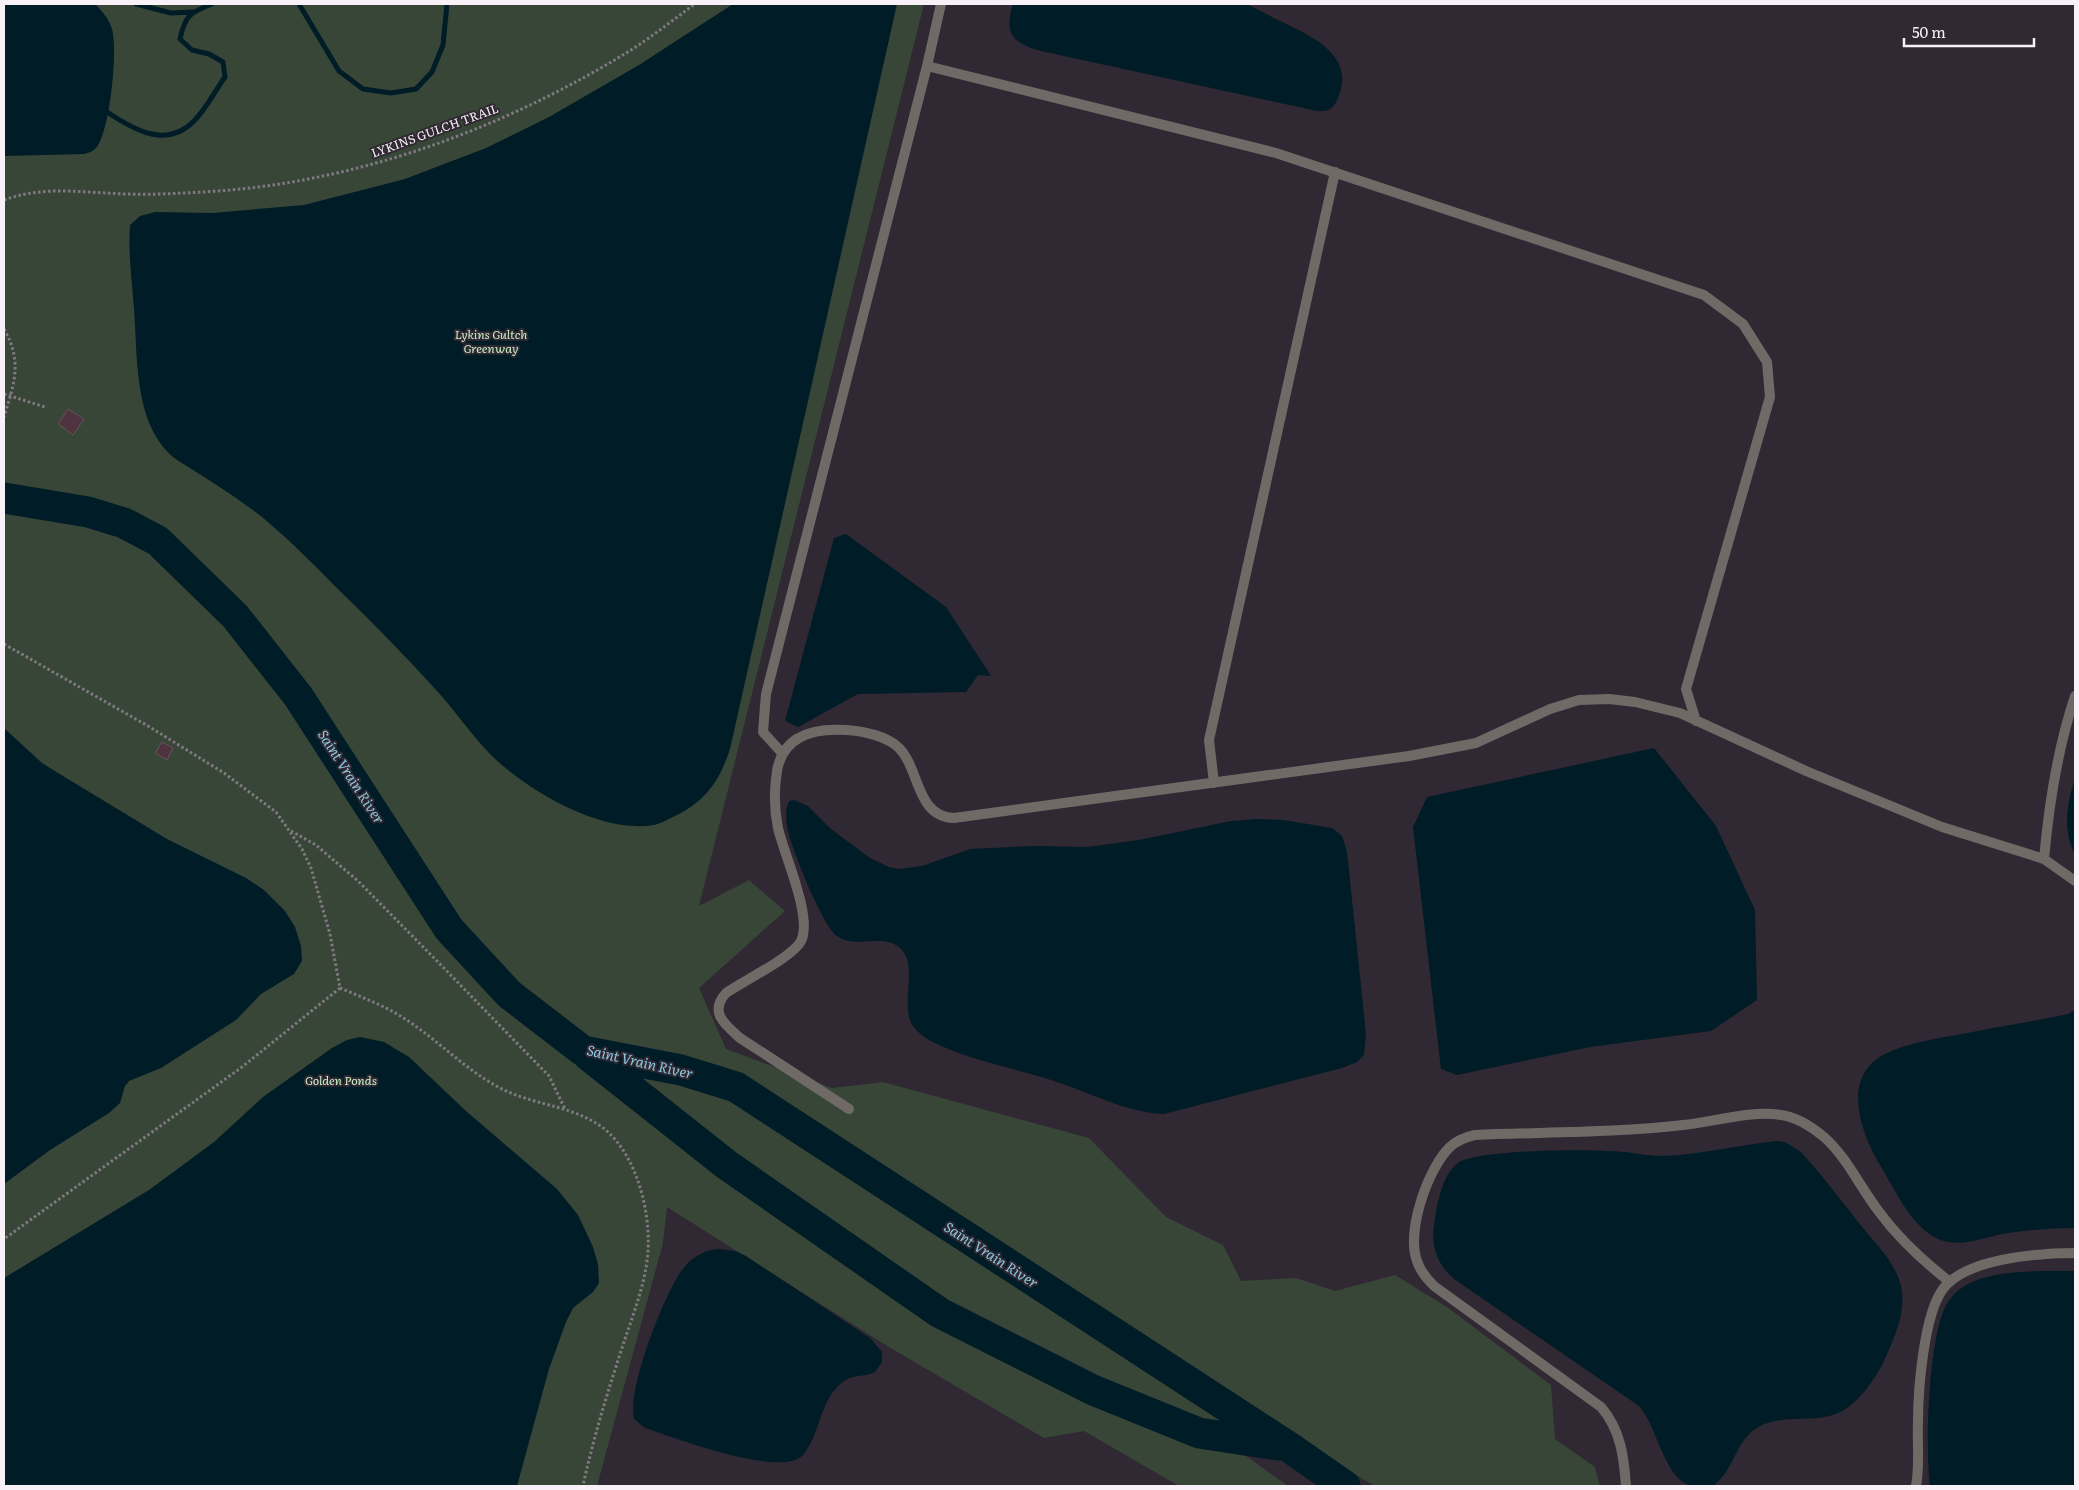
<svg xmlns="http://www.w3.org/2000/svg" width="2079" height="1490" viewBox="0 0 2079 1490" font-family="Literata,serif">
<rect width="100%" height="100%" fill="#302832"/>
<!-- green -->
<path fill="#384638" d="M4 4H924L699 906 749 880 785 911 699 988 726 1049 832 1088 883 1082 1089 1138 1166 1217 1223 1245 1241 1281 1296 1278 1335 1291 1395 1275 1447 1307 1551 1385 1555 1439 1595 1467 1600 1486H1375L1301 1443 742 1084 681 1062 680 1074 735 1091 1256 1434 1202 1427 1096 1383 944 1307 731 1161 675 1118 674 1129 934 1316 1087 1396 1198 1440 1232 1446 1288 1486H1179L1084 1431 1044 1438 884 1344 667 1207 663 1243 597 1486H4Z"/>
<!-- water -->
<path fill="#001c26" d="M4 4H95C102 11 109 19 112 29 118 51 110 129 97 147 93 151 89 153 84 154L4 156Z
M733 4H897L730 749C719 783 704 803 671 818 663 822 655 826 646 826 595 830 527 790 492 756 472 736 457 713 438 692 408 659 376 626 344 595 317 568 291 541 262 517 235 496 206 478 177 460 133 427 138 358 134 309 132 281 128 253 130 225L140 216 155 212 212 213 304 205 405 179 486 148 549 117 639 65Z
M1013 4C1072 4 1130 4 1189 4 1202 4 1234 1 1246 4 1257 8 1269 16 1280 21 1309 35 1355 54 1339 95 1335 107 1330 112 1317 111L1041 51C1012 43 1004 34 1013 4Z
M846 534 946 607 991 676 978 675 966 692 858 694 798 727 785 721 834 538Z
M4 728 42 763 58 773 167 839 246 878 264 890 285 911 295 927 301 946 302 961 294 974 261 994 236 1020 161 1068 129 1081 125 1086 120 1103 109 1113 50 1150 4 1184Z
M1654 748 1716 826 1755 910 1757 1000 1711 1031 1590 1047 1457 1075 1441 1069 1413 827 1427 797Z
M2075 778V855C2062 828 2067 805 2075 778Z
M794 800 808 806 831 829 870 858 889 867 899 869 922 866 970 849 1034 846 1087 847 1139 840 1231 821 1259 819 1283 820 1332 828 1342 836 1347 852 1366 1034 1364 1055 1357 1062 1342 1068 1164 1114C1129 1113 1095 1095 1063 1084 1021 1069 977 1063 937 1044 928 1040 919 1034 913 1026 899 1004 919 967 901 949 884 932 857 950 837 936 823 927 792 849 788 831 786 821 785 810 789 801Z
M2075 1010V1228C2052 1228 2030 1230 2008 1233 1987 1236 1965 1247 1944 1241 1913 1232 1896 1191 1880 1165 1860 1131 1840 1075 1887 1053 1908 1043 1934 1039 1957 1035 1994 1027 2031 1022 2068 1014Z
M360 1037 384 1042 409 1057 466 1111 557 1189 578 1215 593 1247 598 1264 599 1283 593 1292 573 1308 566 1322 549 1369 517 1486H4V1278L149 1190 214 1142 263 1097 332 1048 347 1040Z
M1777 1141 1785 1142 1801 1152C1823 1176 1843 1203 1863 1228 1873 1241 1886 1253 1893 1267 1898 1275 1901 1283 1902 1292 1905 1316 1893 1340 1884 1361 1875 1379 1859 1403 1840 1412 1814 1425 1780 1412 1755 1429 1735 1443 1733 1472 1713 1486 1706 1486 1696 1488 1689 1485 1664 1477 1657 1426 1639 1406L1454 1279C1435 1262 1430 1243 1435 1218 1438 1200 1443 1174 1458 1163 1476 1150 1582 1149 1608 1151 1626 1151 1646 1156 1664 1156 1703 1154 1739 1145 1777 1141Z
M718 1249 735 1251 746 1256 870 1338 882 1352V1362L875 1372C866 1377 855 1374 846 1380 820 1395 821 1434 803 1455 782 1479 673 1437 645 1428L634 1419C627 1389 664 1295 682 1270 691 1258 703 1250 718 1249Z
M2038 1271H2075V1486H1930C1925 1450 1928 1326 1950 1299 1971 1273 2008 1273 2038 1271Z"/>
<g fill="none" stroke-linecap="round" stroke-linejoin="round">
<!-- stream -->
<path stroke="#001c26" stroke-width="5" d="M136 4 171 13 193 12
M299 4 339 71 363 89 391 93 416 89 432 72 443 45 447 4
M107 112C134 130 167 149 194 121 206 109 215 91 225 77L223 62 209 54 192 50 180 39C185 15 191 12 212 4"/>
<!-- river -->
<path stroke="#001c26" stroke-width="31" d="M4 498 88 512 124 523 158 541 235 616 298 696 449 929 509 994 583 1051 681 1070 736 1087 1289 1447 1345 1486
M588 1055 727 1165 940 1313 1093 1390 1199 1433 1278 1445"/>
</g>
<!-- building -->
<path fill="#4f3440" stroke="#64565c" d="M68 409 84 419 73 435 58 424Z
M162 742 173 748 167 760 155 753Z"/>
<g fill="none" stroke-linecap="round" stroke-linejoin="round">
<!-- path -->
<path stroke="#807982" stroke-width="3" stroke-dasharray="2.5 2.5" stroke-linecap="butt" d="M4 200C45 185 85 193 127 194 157 195 187 193 217 191 363 181 508 126 631 50 653 36 674 19 695 4
M4 329C23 362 14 384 4 417
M4 394 45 407
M4 644 148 726 224 773 276 812 302 849 311 868 330 934 340 988 242 1067 4 1239
M291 831 316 845 358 881 436 960 549 1076 565 1109
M340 988C361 997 383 1005 402 1017 436 1038 464 1069 500 1088 532 1105 571 1105 602 1127 638 1154 653 1218 647 1261 643 1291 631 1320 622 1348 607 1394 593 1439 583 1486"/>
<!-- lane -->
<path stroke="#6f6a66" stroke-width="10" d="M927 66 941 4
M782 753 763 732 766 694 927 66 1276 153 1704 295 1743 324 1767 362 1770 397 1686 689 1696 721
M1214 783 1209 740 1335 172
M2044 859C2049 803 2057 750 2075 696
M849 1109 740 1038C724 1024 709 1012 726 993 743 981 793 957 801 941 813 917 784 855 778 828 774 809 774 790 777 771 783 735 814 728 846 730 863 731 887 736 899 748 920 769 916 817 954 818L1409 756 1476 743 1550 709 1579 700 1609 699 1635 702 1680 713 1806 771 1942 827 2044 859 2075 881
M1626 1486C1624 1458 1621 1430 1601 1407L1434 1286C1427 1279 1420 1271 1417 1261 1406 1231 1428 1167 1451 1146 1458 1140 1466 1137 1475 1135 1544 1132 1615 1133 1683 1125 1713 1122 1751 1110 1781 1115 1797 1117 1812 1127 1824 1137 1847 1157 1861 1189 1880 1213 1900 1240 1923 1261 1950 1282
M1916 1486C1920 1465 1917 1443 1918 1422 1918 1389 1924 1314 1943 1289 1966 1258 2039 1253 2075 1253"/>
</g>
<g text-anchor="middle" stroke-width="4" stroke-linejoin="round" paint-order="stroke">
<!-- street labels -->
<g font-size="12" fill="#f8f2f8" stroke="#302832">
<text transform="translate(435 131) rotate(-20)" y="4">LYKINS GULCH TRAIL</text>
</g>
<!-- park labels -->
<g font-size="12" font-style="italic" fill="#c6f0c6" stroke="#302832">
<text x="491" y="339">Lykins Gultch<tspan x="491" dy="14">Greenway</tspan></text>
<text x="341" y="1085">Golden Ponds</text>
</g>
<!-- water labels -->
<g font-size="14" font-style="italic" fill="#8ccbe2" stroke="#302832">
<text transform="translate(351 777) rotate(57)" y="5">Saint Vrain River</text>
<text transform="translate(640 1062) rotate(13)" y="5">Saint Vrain River</text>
<text transform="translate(991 1255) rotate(33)" y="5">Saint Vrain River</text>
</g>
</g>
<!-- border -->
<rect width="2079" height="1490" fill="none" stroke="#f8f2f8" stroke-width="10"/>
<!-- scale -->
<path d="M1904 38v8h130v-8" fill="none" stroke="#f8f2f8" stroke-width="2.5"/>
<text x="1912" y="38" font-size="15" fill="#f8f2f8" stroke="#302832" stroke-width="4" paint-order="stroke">50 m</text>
</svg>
